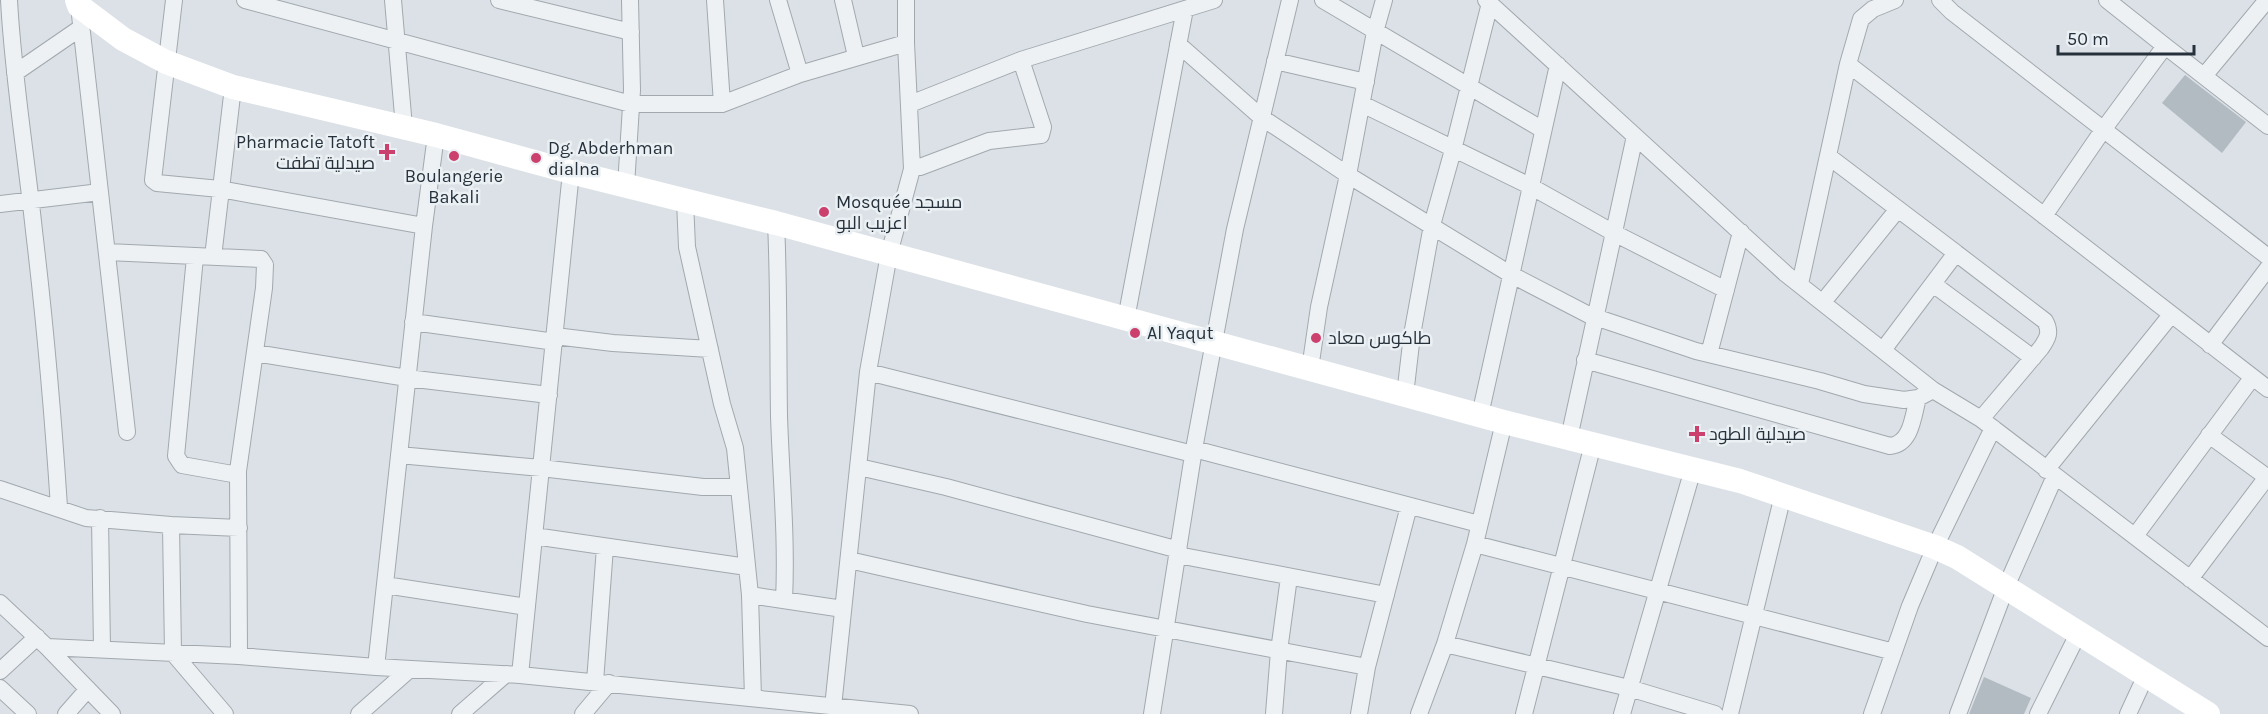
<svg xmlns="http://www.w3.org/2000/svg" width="2268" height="714" viewBox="0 0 2268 714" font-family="Karla,Cairo,sans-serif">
<rect width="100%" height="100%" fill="#dbe1e6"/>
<!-- building -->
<path fill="#b3bbc2" d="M2185 75 2246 122 2222 153 2162 103Z
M1984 677 2031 698 2024 714H1969Z"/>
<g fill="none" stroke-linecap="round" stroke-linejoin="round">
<defs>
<path id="minor" d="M9 0C13 77 26 154 34 231 45 323 53 415 59 507
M174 0 153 180 157 183 220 189 424 226
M245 0 631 104H722L800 74 906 43 912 169 889 254 868 372 833 707 830 714
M393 0 404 127
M499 0 631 32
M715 0 722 104
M778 0 800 74
M843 0 856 56
M906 0V43
M1290 0 1235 229 1194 449 1479 524
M1323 0 1543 130
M1486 0 1786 274 1933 390 1981 419 2268 638
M1940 0 1952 12 2268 257
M2107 0 2165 46
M79 6 127 432
M1178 44 1261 117 1348 175 1510 274 1589 315 1696 351 1820 381 1864 394 1904 400 1918 398 1933 390
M1275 61 1366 82
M1848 64 2268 389
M15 73 82 27
M2204 76 2267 0
M910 104 1021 60
M1362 104 1530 186 1614 233 1726 290
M1828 156 1956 253
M920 167 989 141 1041 135 1043 127 1021 60 1214 0
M626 186 632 90 630 0
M685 201 687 247 722 404 735 448 750 595 753 698
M0 204 100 192
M2044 216 2103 130 2165 46 2268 126
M776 223C779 287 778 351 779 416 781 477 787 539 784 600
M107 252 261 259 265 265 264 288 238 471 239 656
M195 257 176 456 182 465 238 475
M213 257 233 87
M1800 284 1848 64 1861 19 1873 9 1895 0
M1933 284 2033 358
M1823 302 1898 209
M1126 319 1185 9
M413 322 555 342
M555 336 613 343 710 349
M2210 345 2268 268
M1883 350 1956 253 2045 321C2051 332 2048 338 2041 348L1981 419
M255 353 407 378 549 395
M1709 354 1741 232
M1585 360 1890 446C1912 444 1913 415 1918 398
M1310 369 1319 307 1348 175 1375 32 1384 0
M868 372 1193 454
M1405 395 1412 335 1432 225 1453 150 1490 3
M1480 415 1558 65
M2209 435 2268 478
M1569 438 1635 136
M399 455 541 468 703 487H738
M859 467 946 487 1179 550
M2046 470 2171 315
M0 489 86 518 171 525 173 653 225 714
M100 518 102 649
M171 525 239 528
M534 536 747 567
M2135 536 2252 378
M1475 544 1894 652
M1178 555 1386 595
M849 560 1087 614 1367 667
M2190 579 2267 477
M385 585 527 607
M750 595 843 609
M0 603 47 647 112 714
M1445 644 1629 688 1715 714
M47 647 239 656 376 667 520 675 910 714
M376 667 424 226 436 135
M0 671 37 637
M520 675 571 172
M595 682 605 547
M0 688 28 714
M66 714 88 689
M359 714 410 669
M460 714 506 674
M583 714 609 683
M1152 714 1194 449
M1274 714 1279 651 1289 577
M1359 714 1367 667 1409 506
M1419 714 1445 644 1475 544 1504 422
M1524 714 1593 444
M1622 714 1693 469
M1730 714 1783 495
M1872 714 1910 606 1935 547 1993 428
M1958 714 2006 587 2055 476
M2038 714 2079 632
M2128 714 2146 675"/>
</defs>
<!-- minor casing -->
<use href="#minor" stroke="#a1a9af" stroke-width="18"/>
<!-- minor -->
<use href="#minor" stroke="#eef1f4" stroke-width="16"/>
<!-- secondary -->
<path stroke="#fff" stroke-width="24" d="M77 0 79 6 123 39 166 62 233 87 436 135 571 172 776 223 1504 422 1740 481 1935 547 1957 557 2208 714"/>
</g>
<!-- markers -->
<g fill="#cb406d" stroke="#eaf0f3" stroke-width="2">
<path d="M384 143h6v6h6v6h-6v6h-6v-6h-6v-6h6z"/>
<circle cx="454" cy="156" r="6"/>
<circle cx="536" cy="158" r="6"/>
<circle cx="824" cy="212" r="6"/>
<circle cx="1135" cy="333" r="6"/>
<circle cx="1316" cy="338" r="6"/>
<path d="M1694 425h6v6h6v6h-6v6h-6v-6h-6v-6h6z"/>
</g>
<g text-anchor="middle" stroke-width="5" stroke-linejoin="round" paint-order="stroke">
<!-- poi labels -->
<g font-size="18" fill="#26313b" stroke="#eaf0f3" text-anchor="start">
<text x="375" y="148" text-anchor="end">Pharmacie Tatoft<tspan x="375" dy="21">صيدلية تطفت</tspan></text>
<text x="548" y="154">Dg. Abderhman<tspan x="548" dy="21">dialna</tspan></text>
<text x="454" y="182" text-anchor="middle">Boulangerie<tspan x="454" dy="21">Bakali</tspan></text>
<text x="836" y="208">Mosquée مسجد<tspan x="836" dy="21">اعزيب البو</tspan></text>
<text x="1147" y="339">Al Yaqut</text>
<text x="1328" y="344">طاكوس معاد</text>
<text x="1709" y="440">صيدلية الطود</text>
</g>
</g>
<!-- scale -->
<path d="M2058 45v9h136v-9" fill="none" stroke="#26313b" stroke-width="3"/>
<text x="2067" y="45" font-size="18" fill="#26313b" stroke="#eaf0f3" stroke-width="4.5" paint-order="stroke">50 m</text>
</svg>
